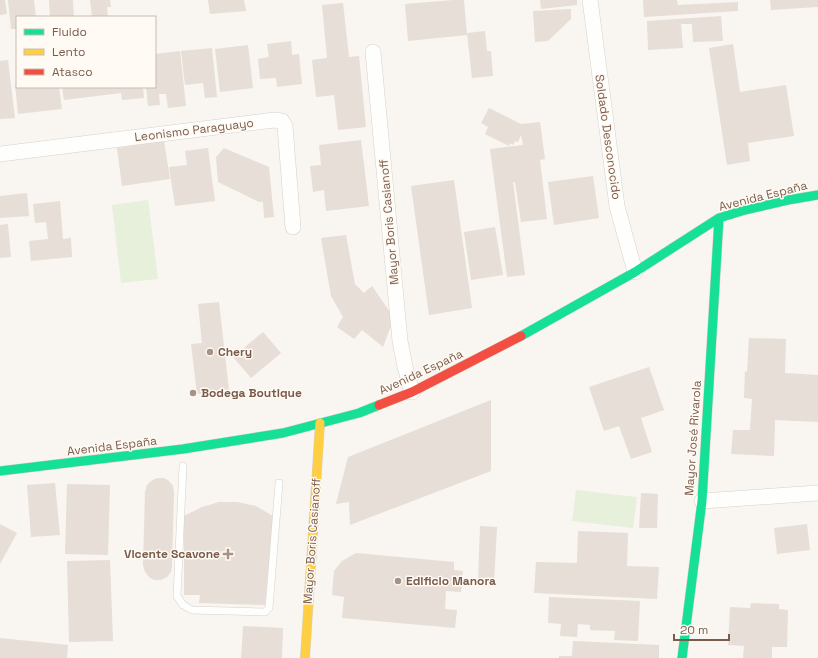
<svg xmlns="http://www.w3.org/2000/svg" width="818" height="658" viewBox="0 0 818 658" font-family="'Space Grotesk',sans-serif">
<rect width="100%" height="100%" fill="#f9f5f0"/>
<!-- green -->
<path fill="#e7f0db" d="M148 200 158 279 121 283 112 205Z
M576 490 637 497 633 528 572 521Z"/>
<!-- building -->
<path fill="#e6ded7" d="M0 0H5L7 14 0 15Z
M8 0H34L36 17H17V29H11Z
M49 0H73L74 17H50Z
M90 0H110L111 7H107L108 17H92Z
M208 0H244L246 11 210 14Z
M453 0H464L467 35 408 41 405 4Z
M540 0H577V5L541 9Z
M643 0H677L678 5 738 2V11L644 17Z
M770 0H818V7L771 10Z
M343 3 349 57 359 56 366 127 338 130 334 95 316 97 312 60 327 58 322 5Z
M571 9V19L548 41 535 42 533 11Z
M721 16 723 41 693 42 692 24H681L683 48 648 50 647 21Z
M485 31 487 51H491L493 76 472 78 467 33Z
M291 41 292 55 299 54 302 84 277 87 276 78 260 79 258 59 269 57 267 44Z
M733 44 740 92 786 85 794 136 748 143 750 161 727 165 709 48Z
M248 45 253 88 220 92 215 49Z
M212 48 217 97 205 98 203 83 185 85 181 51Z
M180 51 186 106 168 108 166 94H159L160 105 148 106 146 87H155V54Z
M8 60 15 118 0 119V61Z
M15 84H17V87H59L62 109 18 114Z
M62 87H143L144 98 122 100 121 93 64 100Z
M489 108 521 124 540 122 545 159 540 160 547 219 521 222 515 182H513L525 275 507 277 490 149 523 145 521 135 518 142 515 141 513 145 510 143 509 146 485 134 488 127 481 123Z
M361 140 369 206 326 211 324 190 313 192 310 166 321 165 319 145Z
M164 141 170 179 122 186 117 148Z
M208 148 215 201 175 206 169 167 187 165 185 151Z
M224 148 269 167 274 217 264 218 263 202H259L218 182 216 157Z
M593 176 599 218 554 225 548 182Z
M454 180 472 308 429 315 411 186Z
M27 193 29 216 0 218V196Z
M60 201 63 239 71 238 72 257 31 261 29 241 48 239 46 222 35 223 33 204Z
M8 224 11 257 0 258V225Z
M495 227 503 275 471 280 464 232Z
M346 235 355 284 364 293 372 286 394 318 383 347 362 330 354 339 337 327 343 317 331 296 321 238Z
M219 302 229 390 197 394 191 344 202 343 198 304Z
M263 332 281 353 251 378 233 357Z
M749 338 786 339 785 373 818 375V422L775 420 774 456 731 454 733 430H750L752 399 744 398 745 371 747 372Z
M649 367 664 410 641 418 652 452 631 459 619 426 604 431 589 387Z
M491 400V471L350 525 349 502 336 504 348 457Z
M157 478H164L169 481 173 486 174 493 172 566 171 572 167 577 161 580H154L149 577 145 572 143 565 145 492 147 485 151 481Z
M55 483 60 535 31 537 27 485Z
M67 484 110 485 108 555 65 554Z
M641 493 658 494 657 528H639Z
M219 502H237L256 506 273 516 265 605 199 603 200 595H184V516L202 507Z
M0 524 17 533 0 564Z
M807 524 810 550 777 554 774 528Z
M480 526 497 527 494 583 478 582Z
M578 531 628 533 627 566 659 567 657 599 534 593 536 562 577 563Z
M356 553 454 562V570L463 571 461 592 446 591 445 609 457 610 455 628 342 618 344 597 332 595 334 571 342 561Z
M110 560 113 641 69 642 67 561Z
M549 597 640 601 638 641 614 640 615 631 590 630V625L578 624 577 637 560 636 561 624 548 623Z
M751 603 779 604V609L788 610 787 647H772V658H743L744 646 728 645 730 607 750 608Z
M243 626 283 628 282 658H241Z
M0 638 68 645 67 658H0Z
M573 641 659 645V658H559V656H572Z"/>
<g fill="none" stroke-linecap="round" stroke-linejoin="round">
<defs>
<path id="lane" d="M183 466 177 596 183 605 192 610 265 612 269 608 279 483"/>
<path id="street" d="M590 0 617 206 635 272
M373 52 400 341 405 367 412 392
M0 154 274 120 282 121 285 126 293 227
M702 501 818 493"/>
<path id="fast" d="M521 336 635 272 719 218 745 210 788 200 818 195
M0 471 183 449 283 433 359 413 379 405
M682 658 702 501 719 218"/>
<path id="slow" d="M305 658 320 423"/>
<path id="jam" d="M379 405 412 392 521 336"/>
</defs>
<!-- lane casing -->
<use href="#lane" stroke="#d7d1cb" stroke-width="8"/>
<!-- street casing -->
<use href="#street" stroke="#d7d1cb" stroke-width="16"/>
<!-- fast casing -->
<use href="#fast" stroke="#d9d2cb" stroke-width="10"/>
<!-- slow casing -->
<use href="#slow" stroke="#d9d2cb" stroke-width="10"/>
<!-- jam casing -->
<use href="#jam" stroke="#d9d2cb" stroke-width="10"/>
<!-- lane -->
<use href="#lane" stroke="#fefefd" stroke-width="7"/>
<!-- street -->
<use href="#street" stroke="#fefefd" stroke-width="15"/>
<!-- fast -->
<use href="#fast" stroke="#16e098" stroke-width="9"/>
<!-- slow -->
<use href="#slow" stroke="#ffcf43" stroke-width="9"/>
<!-- jam -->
<use href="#jam" stroke="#f24e42" stroke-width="9"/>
</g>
<!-- markers -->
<g fill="#a69286" stroke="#fffaf3" stroke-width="1.5">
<circle cx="210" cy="352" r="4"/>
<circle cx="193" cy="393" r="4"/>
<path d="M226 548h4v4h4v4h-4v4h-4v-4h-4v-4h4z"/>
<circle cx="398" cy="581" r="4"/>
</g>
<g text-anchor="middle" stroke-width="3" stroke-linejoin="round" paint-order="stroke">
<!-- street labels -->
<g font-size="12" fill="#7a5c4d" stroke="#fffaf3">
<text transform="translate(194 130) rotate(-7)" y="4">Leonismo Paraguayo</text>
<text transform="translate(608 137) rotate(82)" y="4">Soldado Desconocido</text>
<text transform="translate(763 196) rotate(-14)" y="4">Avenida España</text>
<text transform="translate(389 222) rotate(-95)" y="4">Mayor Boris Casianoff</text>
<text transform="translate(421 372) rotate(-25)" y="4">Avenida España</text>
<text transform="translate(693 438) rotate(-86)" y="4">Mayor José Rivarola</text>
<text transform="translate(112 446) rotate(-7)" y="4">Avenida España</text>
<text transform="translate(312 541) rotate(-86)" y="4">Mayor Boris Casianoff</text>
</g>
<!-- poi labels -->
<g font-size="12" font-weight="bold" fill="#7a5c4d" stroke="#fffaf3" text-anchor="start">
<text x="218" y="356">Chery</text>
<text x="201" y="397">Bodega Boutique</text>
<text x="220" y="558" text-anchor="end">Vicente Scavone</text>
<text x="406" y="585">Edificio Manora</text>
</g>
</g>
<!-- legend -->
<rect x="16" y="16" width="140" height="72" fill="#fffaf3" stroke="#cabbb1"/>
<rect x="24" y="29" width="20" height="6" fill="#16e098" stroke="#cabbb1"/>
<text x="52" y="36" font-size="12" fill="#7a5c4d">Fluido</text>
<rect x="24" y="49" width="20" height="6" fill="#ffcf43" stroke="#cabbb1"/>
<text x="52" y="56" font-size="12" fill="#7a5c4d">Lento</text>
<rect x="24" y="69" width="20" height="6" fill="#f24e42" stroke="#cabbb1"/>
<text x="52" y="76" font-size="12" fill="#7a5c4d">Atasco</text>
<!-- scale -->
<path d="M674 634v6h55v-6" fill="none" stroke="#7a5c4d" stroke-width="2"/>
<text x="680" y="634" font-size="12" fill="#7a5c4d" stroke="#fffaf3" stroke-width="3" paint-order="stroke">20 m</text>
</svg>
